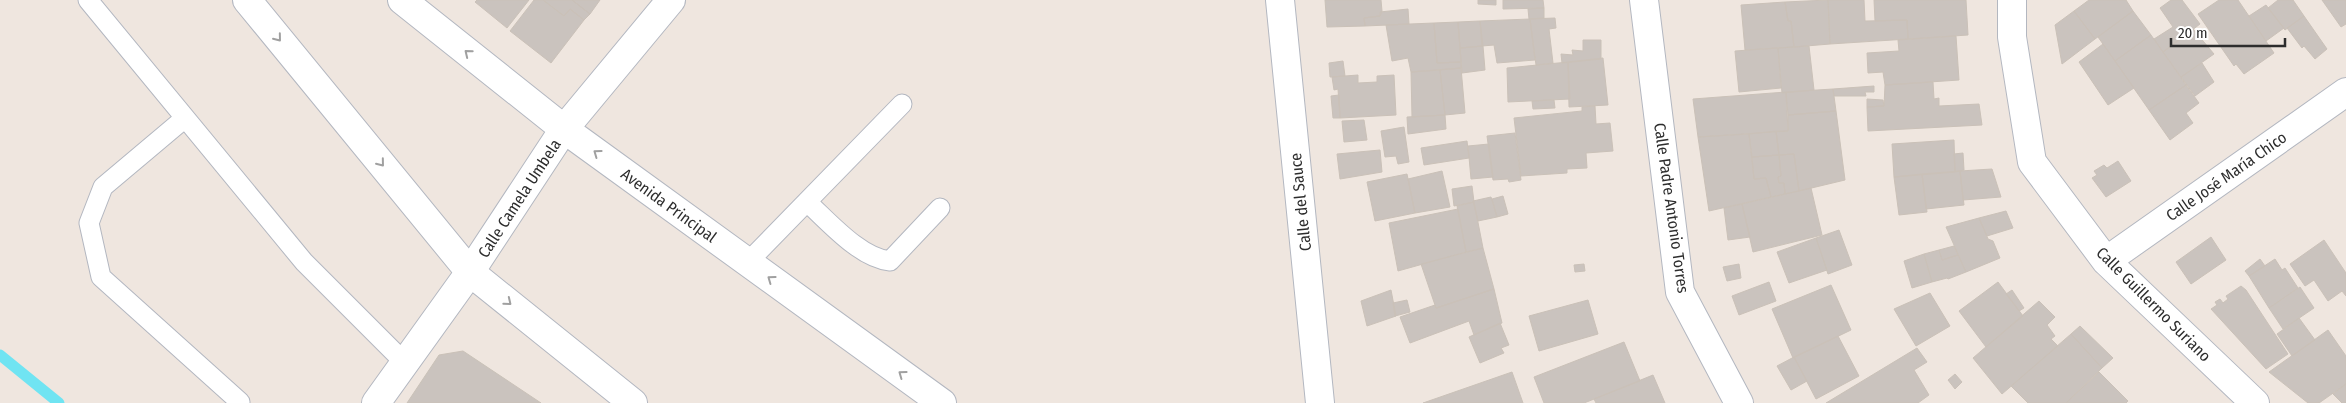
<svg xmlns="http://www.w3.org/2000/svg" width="2346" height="403" viewBox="0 0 2346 403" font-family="'Fira Sans Condensed',sans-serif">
<rect width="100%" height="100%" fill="#efe6df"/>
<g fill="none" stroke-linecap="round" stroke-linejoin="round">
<!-- stream -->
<path stroke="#70e4f2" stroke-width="11" d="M0 355 59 403"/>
</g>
<!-- building -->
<path fill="#cac3be" stroke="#cac1b8" d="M477 0H529L507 28 475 2Z
M534 0H543L564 16 570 9 584 20 551 63 510 31Z
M543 0H572L590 14 584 20 570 9 564 16Z
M572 0H600L590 14Z
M1325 0H1381L1382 11 1380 16 1364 18 1365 26 1327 27Z
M1478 0H1496V5L1478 4Z
M1503 0H1543L1544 8 1503 9Z
M1828 0 1830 44 1794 47 1791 21H1788L1785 2Z
M1828 0H1864L1865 21 1907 20 1908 39 1830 44Z
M1874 0H1966L1968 35 1908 39 1907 20 1875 21Z
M2089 0H2126L2133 11 2095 39 2074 11Z
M2171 0H2182L2200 24 2163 52 2154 39 2173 27 2160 8Z
M2219 0H2238L2274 53 2244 74 2236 64 2234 66 2198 14Z
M2278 0H2293L2304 16 2285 30 2268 8Z
M2322 0H2346V24L2341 27Z
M1785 2 1788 21H1791L1794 47 1745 50 1741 5Z
M2266 5 2284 28 2266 41 2249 16Z
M1544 8V18L1529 19 1528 9Z
M1408 9 1409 24 1365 26 1364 18 1380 16V12Z
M2074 11 2095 39 2062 64 2055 25Z
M2133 11 2151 35 2115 61 2098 37Z
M2304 16 2327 49 2315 59 2304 46 2302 48 2287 28Z
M1555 18 1556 28 1549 29 1553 63 1536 65 1530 19Z
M1530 19 1535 60 1497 63 1494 45 1482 46 1480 21Z
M1480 21 1483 46 1460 48 1458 22Z
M1458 22 1461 62 1437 63 1434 23Z
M1434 23 1437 63 1461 62V68L1411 72 1408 58 1392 61 1386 25Z
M2193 29 2214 54 2181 77 2163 52Z
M2151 35 2186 85 2149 110 2115 61Z
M1956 36 1959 80 1885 85 1883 72 1868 73 1867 53 1899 51 1898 40Z
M1583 40H1601V59L1562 63 1561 54 1573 55 1572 50 1583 51Z
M2103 44 2134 88 2108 105 2079 62Z
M1483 46 1485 70 1462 73 1460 48Z
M1809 46 1814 90 1782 93 1778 48Z
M1778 48 1781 88 1739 92 1735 51Z
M1603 58 1608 105 1569 107 1568 62Z
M1343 61 1345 76 1330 77 1329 63Z
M1568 62 1570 99 1508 102 1507 68Z
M2202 63 2214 82 2195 96 2181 77Z
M1461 68 1465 113 1445 115 1440 70Z
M1440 70 1445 115 1412 117 1411 72Z
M1358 75V83L1377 82V76L1394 75 1396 115 1340 118 1338 89 1334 90 1332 77Z
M1933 82 1934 99 1939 98V106L1979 104 1982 125 1868 131 1867 107 1884 106 1885 85Z
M2186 85 2199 103 2186 113 2193 123 2170 140 2149 110Z
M1874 86V92H1865L1866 96H1834L1833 89Z
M1833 89 1836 111 1788 115 1786 92Z
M1786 92 1788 131 1698 137 1693 99Z
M1339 95 1340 118H1333L1331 96Z
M1867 99 1883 100 1884 106 1867 107Z
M1554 100 1555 108 1533 109 1532 101Z
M1595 106 1596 124 1610 123 1613 151 1586 153 1587 168 1567 169V173L1521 176 1514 118 1582 111V107Z
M1836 111 1845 180 1799 191 1794 154 1779 155 1776 131H1788V115Z
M1445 115 1446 129 1408 134 1407 117Z
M1364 120 1367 140 1344 142 1342 121Z
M1404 127 1409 162 1398 164 1396 156 1385 157 1381 131Z
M1776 131 1779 155 1752 157 1749 134Z
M1515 133 1521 180 1509 182 1508 179 1493 180 1487 136Z
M1749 134 1754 179 1766 178 1771 197 1709 211 1698 137Z
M1954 140 1955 172 1894 177 1892 144Z
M1467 141 1469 158 1424 165 1421 148Z
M1489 144 1493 177 1471 179 1468 146Z
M1380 150 1382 172 1340 179 1337 154Z
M1963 153 1964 170 1955 172 1954 154Z
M1794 154 1799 191 1785 194 1784 183H1779L1778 177 1781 176 1779 155Z
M1779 155 1781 176 1778 177 1779 183H1784L1785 194 1771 197 1766 178 1754 179 1752 157Z
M2118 161 2131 181 2106 197 2092 178 2097 175 2094 171 2104 165 2107 168Z
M1992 169 2001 197 1963 200 1960 171Z
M1442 171 1450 207 1415 213 1408 179Z
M1960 171 1964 205 1926 209 1922 174Z
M1407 174 1415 213 1375 221 1367 182Z
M1922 174 1927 212 1899 215 1894 177Z
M1472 186 1474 202 1454 206 1452 189Z
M1811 188 1822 235 1753 252 1742 204Z
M1503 196 1508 214 1497 217 1492 199Z
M1491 197 1497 217 1478 221 1473 201Z
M1474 202 1483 248 1466 252 1457 206Z
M1742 204 1750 237 1728 240 1724 208Z
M1458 209 1466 252 1398 271 1389 223Z
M2006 211 2013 228 1987 236 1979 218Z
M1979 218 1988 239 1993 241 2000 258 1966 272 1946 227Z
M1839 230 1852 265 1828 274 1816 238Z
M2211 237 2226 260 2191 284 2176 262Z
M1816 238 1827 270 1789 283 1777 252Z
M2324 240 2346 273V296L2342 291 2328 301 2314 280 2305 286 2290 264Z
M1954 246 1958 255 1942 260 1939 250Z
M1483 248 1494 289 1436 308 1421 264Z
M1939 250 1942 260 1958 255 1966 272 1948 279 1947 278 1932 282 1924 254Z
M1924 254 1932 282 1912 288 1904 261Z
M2260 259 2265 266 2249 276 2245 271Z
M2275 259 2282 270 2285 268 2298 288 2269 308 2249 276Z
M1584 264 1585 271 1575 272 1574 265Z
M1739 264 1741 278 1727 281 1723 267Z
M1769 282 1776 301 1739 315 1732 296Z
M1998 282 2023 316 1986 347 1959 311Z
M1831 285 1851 330 1793 358 1772 309Z
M2241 286 2246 290 2288 354 2266 369 2211 309 2217 305 2215 302 2220 299 2223 303 2228 299 2226 296Z
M2300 287 2314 308 2283 329 2269 308Z
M1494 289 1502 323 1474 335 1469 321 1410 343 1400 317 1435 305 1436 308Z
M1391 290 1396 316 1367 326 1361 301Z
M2012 290 2024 308 2019 311 2006 294Z
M1930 293 1950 326 1916 346 1894 309Z
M1407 300 1410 312 1395 316 1393 303Z
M1588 300 1598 334 1539 351 1529 316Z
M2039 301 2055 317 2047 325 2055 336 2051 339 2058 346 2002 394 1973 358Z
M2299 318 2315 340 2292 356 2277 334Z
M1500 323 1509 345 1501 348 1504 353 1480 363 1469 337Z
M2080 326 2113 358 2102 368 2071 334Z
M2328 330 2346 356V384L2319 403H2308L2269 372Z
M2071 334 2102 368 2066 403H2028L2011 386Z
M1838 336 1859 376 1816 399 1794 357Z
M1624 342 1640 381 1584 403H1544L1534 377Z
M1917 348 1927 362 1914 370 1929 395 1918 403H1826Z
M463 351 541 403H407L439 355Z
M1794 357 1807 381 1791 390 1777 366Z
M1512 372 1523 403H1423Z
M2099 372 2128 401 2126 403H2066Z
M1955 374 1962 382 1955 389 1948 380Z
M1653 375 1665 403H1596L1594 399Z
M2346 384V403H2342L2333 394Z"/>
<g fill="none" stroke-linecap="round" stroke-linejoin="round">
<defs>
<path id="lane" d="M88 0 304 262 405 363
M185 118 103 187 89 223 101 277 240 402
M807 202C829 222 860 258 890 261L940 208
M748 262 902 104"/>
<path id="street" d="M1644 0 1680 292 1739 403
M2012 0V37L2032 162 2106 261 2255 403
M2106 261 2346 92
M376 403 470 272 564 129 671 0"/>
<path id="secondary" d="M247 0 470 272 633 403
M402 0 564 129 942 403
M1280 0 1320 403"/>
</defs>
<!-- lane casing -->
<use href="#lane" stroke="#b3b7c0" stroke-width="21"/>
<!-- street casing -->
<use href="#street" stroke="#b3b7c0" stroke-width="30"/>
<!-- secondary casing -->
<use href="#secondary" stroke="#b3b7c0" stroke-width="30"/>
<!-- lane -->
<use href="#lane" stroke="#fff" stroke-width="19"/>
<!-- street -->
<use href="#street" stroke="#fff" stroke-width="28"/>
<!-- secondary -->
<use href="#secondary" stroke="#fff" stroke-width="28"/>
</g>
<!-- one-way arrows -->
<defs><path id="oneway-chevron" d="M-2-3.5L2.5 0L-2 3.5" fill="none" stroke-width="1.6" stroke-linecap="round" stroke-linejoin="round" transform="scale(1.25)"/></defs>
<g stroke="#a0a0a0">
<use href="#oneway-chevron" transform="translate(278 38) rotate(51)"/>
<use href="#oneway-chevron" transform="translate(468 53) rotate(-141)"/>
<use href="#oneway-chevron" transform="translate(597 153) rotate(-144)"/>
<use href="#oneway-chevron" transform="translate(381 163) rotate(51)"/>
<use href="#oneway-chevron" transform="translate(771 279) rotate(-144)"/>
<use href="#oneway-chevron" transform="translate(508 302) rotate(39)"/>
<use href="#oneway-chevron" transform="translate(902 374) rotate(-144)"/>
</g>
<g text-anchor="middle" stroke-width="5" stroke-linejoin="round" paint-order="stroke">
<!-- street labels -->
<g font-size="16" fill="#2d2d2d" stroke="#fff">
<text transform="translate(2226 176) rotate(-35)" y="6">Calle José María Chico</text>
<text transform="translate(519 198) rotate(-57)" y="6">Calle Camela Umbela</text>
<text transform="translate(1300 202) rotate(-96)" y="6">Calle del Sauce</text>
<text transform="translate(669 205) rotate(36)" y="6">Avenida Principal</text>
<text transform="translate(1672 208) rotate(82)" y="6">Calle Padre Antonio Torres</text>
<text transform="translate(2154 304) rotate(45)" y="6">Calle Guillermo Suriano</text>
</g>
</g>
<!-- scale -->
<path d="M2171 38v8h114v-8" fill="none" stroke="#2d2d2d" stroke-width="2.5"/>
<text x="2178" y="38" font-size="15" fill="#2d2d2d" stroke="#ffffff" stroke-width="4" paint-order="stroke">20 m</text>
</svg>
